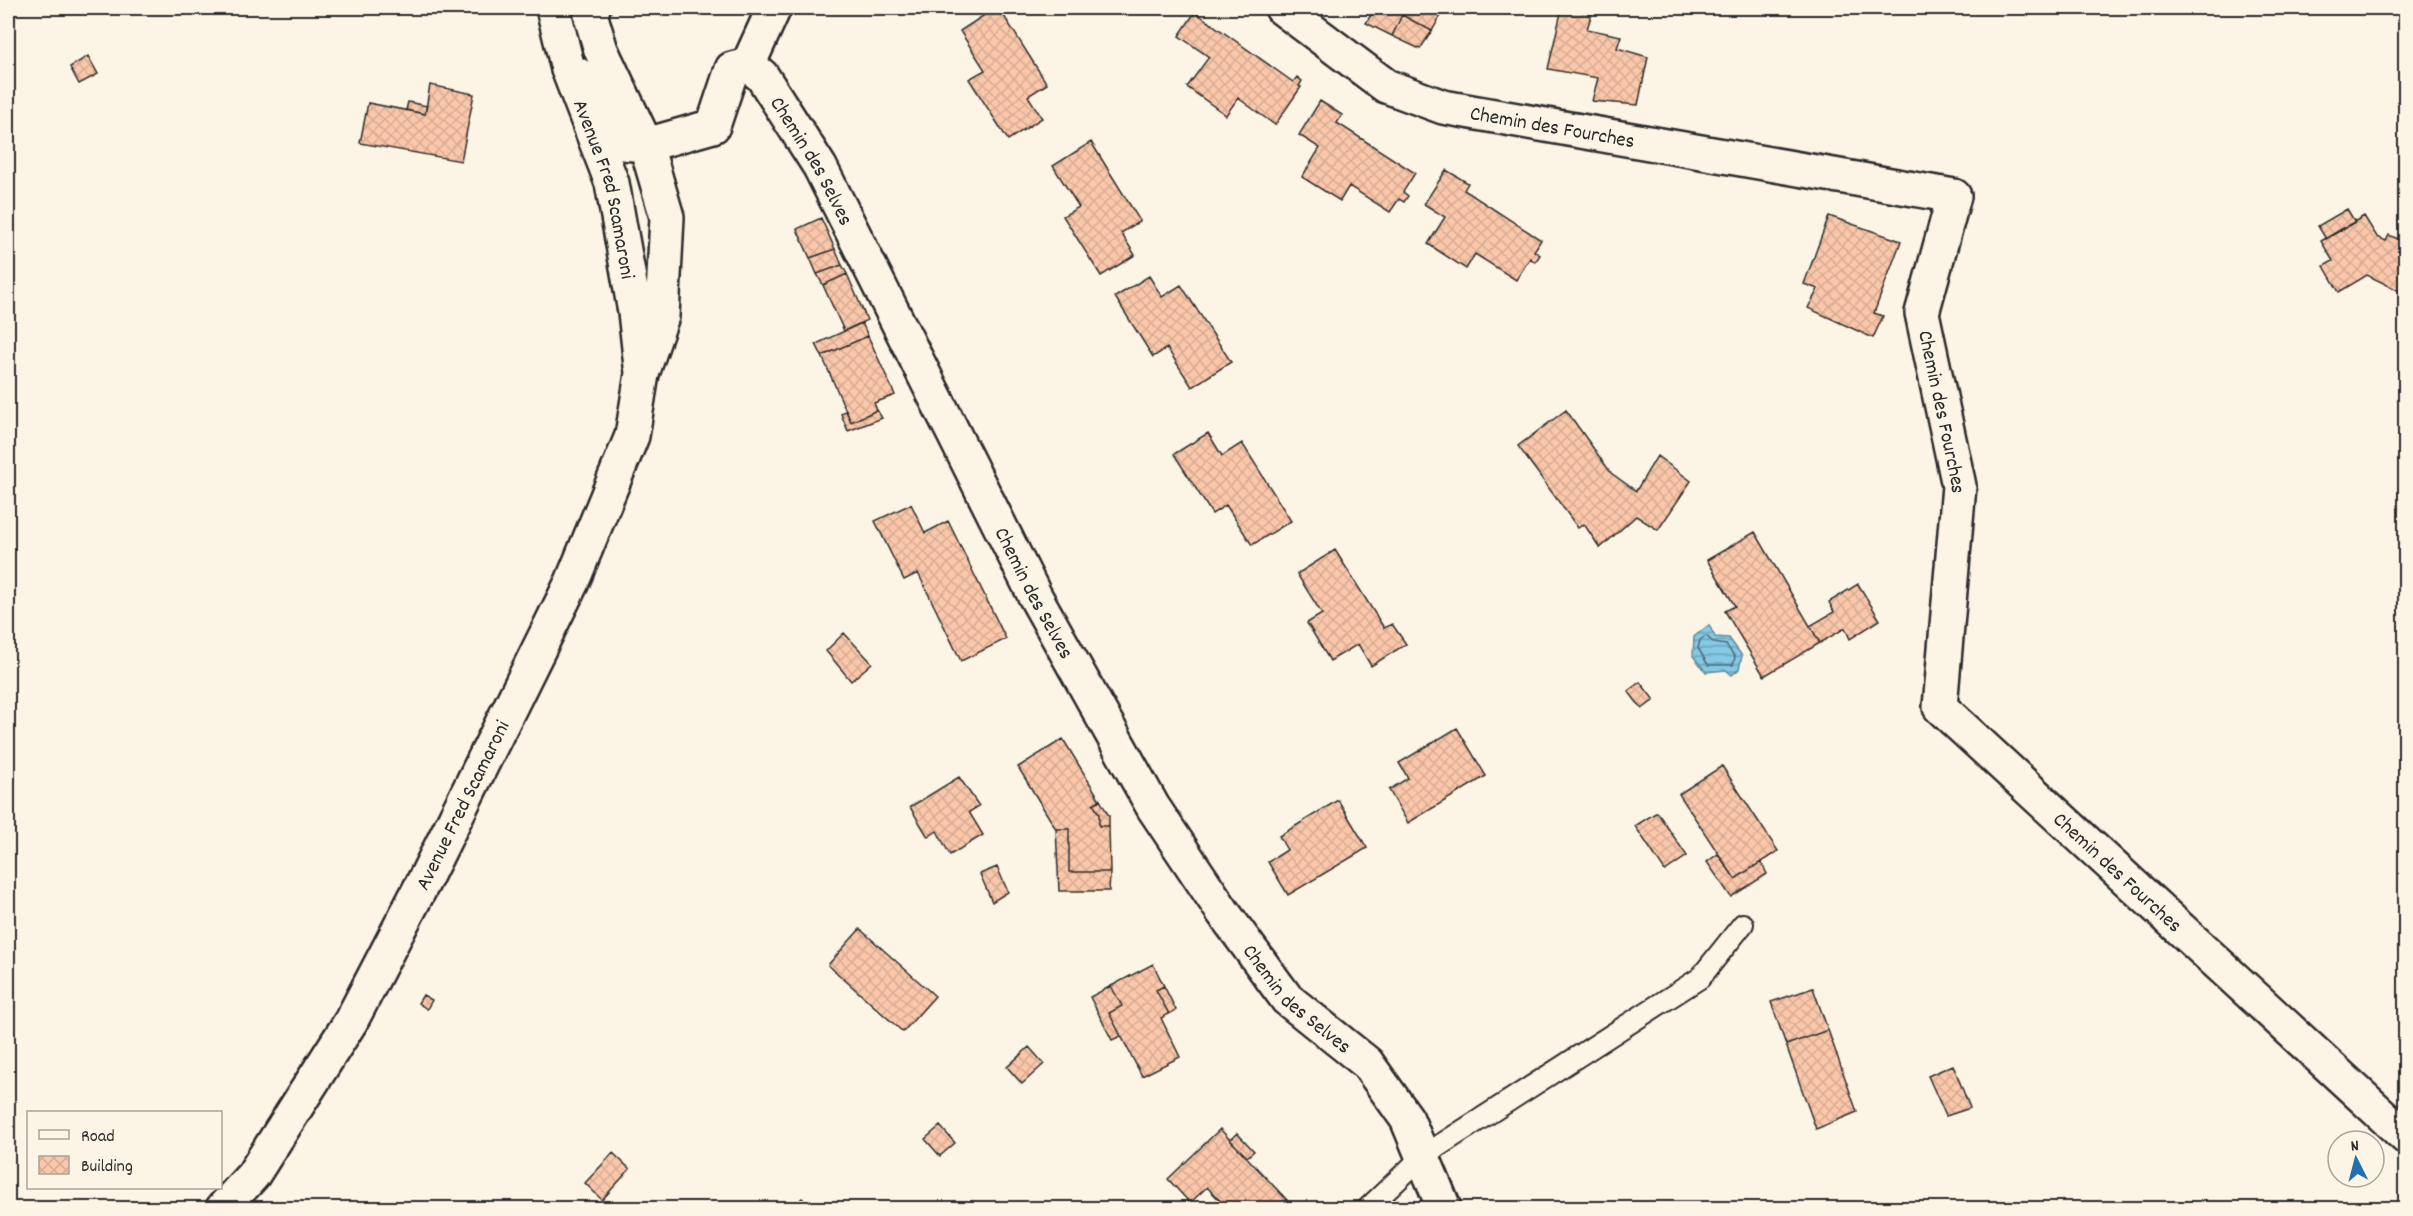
<svg xmlns="http://www.w3.org/2000/svg" width="2413" height="1216" viewBox="0 0 2413 1216" font-family="Dekko,sans-serif">
<defs>
<pattern id="water-rules" width="6" height="5" patternUnits="userSpaceOnUse" patternTransform="scale(1.5)"><rect width="6" height="5" fill="#84c9e5"/><path d="M0 2.5h6" fill="none" stroke="#6ca3ba"/></pattern>
<pattern id="building-cross-hatch" width="8" height="8" patternUnits="userSpaceOnUse" patternTransform="scale(1.5)"><rect width="8" height="8" fill="#fac7aa"/><path d="M0 0l8 8M0 8l8-8" fill="none" stroke="#d6ab92"/></pattern>
</defs>
<rect width="100%" height="100%" fill="#fcf5e5"/>
<filter id="ink" filterUnits="userSpaceOnUse"><feTurbulence type="fractalNoise" baseFrequency=".0167" numOctaves="2"/><feDisplacementMap in="SourceGraphic" scale="12" xChannelSelector="R" yChannelSelector="G"/><feConvolveMatrix kernelMatrix="1 2 1 2 8 2 1 2 1" color-interpolation-filters="sRGB"/></filter>
<g filter="url(#ink)">
<!-- water -->
<path fill="url(#water-rules)" stroke="#608a9b" stroke-width="1.5" d="M1709 625 1715 637 1729 638 1742 656 1739 669 1732 675 1726 670 1706 672 1693 656 1694 637Z"/>
<g fill="none" stroke-linecap="round" stroke-linejoin="round">
<!-- shore -->
<path stroke="#4f6a75" stroke-width="1.5" d="M1706 636 1714 643 1726 645 1735 657 1733 665H1708L1698 648 1700 640Z"/>
</g>
<!-- building -->
<path fill="url(#building-cross-hatch)" stroke="#2b2b2b" stroke-width="1.5" d="M995 8H999L1047 84 1028 96 1042 118 1008 140 969 79 985 70 960 31Z
M1369 8H1445L1432 31 1402 15 1392 36 1366 23 1374 10Z
M1562 8 1592 13 1587 29 1621 36 1617 48 1648 57 1638 105 1592 101 1598 78 1548 69Z
M1195 12 1293 82 1297 77 1302 81 1299 86 1301 87 1275 125 1238 98 1226 115 1187 87 1209 57 1179 36Z
M1402 15 1432 31 1420 49 1392 36Z
M88 56 98 74 79 84 70 67Z
M430 85 474 94 461 161 360 143 368 103 425 114Z
M1320 101 1342 115 1337 123 1415 173 1403 192 1408 196 1404 202 1399 199 1390 212 1349 186 1340 201 1302 177 1320 148 1299 135Z
M408 102 427 106 425 114 406 110Z
M1091 142 1140 221 1121 233 1135 255 1101 276 1063 216 1079 207 1053 166Z
M1446 170 1468 183 1464 190 1541 240 1534 251 1540 255 1535 262 1530 258 1516 280 1475 254 1466 269 1428 244 1445 217 1424 204Z
M2347 209 2355 222 2326 239 2318 226Z
M1829 216 1901 241 1874 313 1883 316 1873 338 1808 308 1818 289 1804 284Z
M2364 216 2377 237 2386 241 2389 235 2402 241 2406 232V294L2367 275 2339 292 2324 266 2333 261 2321 241Z
M821 218 835 249 810 258 797 229Z
M835 249 842 265 817 274 810 258Z
M842 265 847 274 823 285 817 274Z
M847 274 867 320 844 331 823 285Z
M1149 276 1162 297 1181 285 1231 362 1192 387 1167 348 1153 357 1115 297Z
M862 323 868 336 822 356 816 344Z
M868 336 895 395 874 403 877 410 851 422 822 356Z
M846 410 851 422 877 410 882 418 848 431 841 414Z
M1566 410 1611 473 1636 491 1657 456 1691 481 1658 530 1636 516 1600 548 1584 524 1578 528 1518 446Z
M1208 433 1222 456 1242 443 1291 521 1252 545 1226 505 1212 514 1174 454Z
M911 504 925 533 948 521 1006 639 961 661 918 573 904 580 875 521Z
M1755 532 1820 643 1764 676 1725 611 1735 606 1707 560Z
M1335 550 1384 628 1392 624 1406 644 1371 666 1358 644 1330 661 1307 623 1322 614 1297 574Z
M1858 584 1880 620 1850 639 1845 628 1820 643 1810 626 1834 612 1829 602Z
M844 633 872 663 851 681 826 651Z
M1640 682 1654 700 1642 709 1628 691Z
M1457 728 1486 776 1408 823 1389 790 1408 778 1399 763Z
M1063 739 1100 800 1093 804 1099 814V826H1109L1110 872H1069V829H1056L1018 767Z
M1722 766 1778 851 1735 879 1679 794Z
M959 777 979 806 969 812 983 835 950 855 937 831 928 837 910 807Z
M1100 800 1109 816V826H1099V814L1093 804Z
M1338 800 1367 848 1288 895 1268 862 1287 850 1279 836Z
M1657 812 1687 856 1665 871 1635 826Z
M1056 829H1069V872H1110L1109 891H1059Z
M1718 854 1735 879 1761 862 1767 874 1731 897 1707 862Z
M997 867 1008 892 992 902 980 874Z
M860 929 935 996 903 1032 828 965Z
M1153 964 1164 986 1156 990 1169 1014 1161 1018 1180 1057 1142 1076 1109 1013 1122 1006 1111 986Z
M1111 986 1122 1006 1109 1013 1121 1036 1112 1040 1090 997Z
M1164 986 1176 1010 1169 1014 1156 990Z
M1813 988 1828 1030 1786 1045 1771 1002Z
M423 995 432 1000 427 1009 418 1003Z
M1828 1030 1857 1112 1816 1129 1786 1045Z
M1029 1047 1044 1064 1022 1084 1007 1067Z
M1953 1065 1970 1108 1946 1116 1928 1076Z
M940 1126 955 1143 940 1156 925 1139Z
M1220 1129 1287 1200 1279 1208H1227L1207 1187 1190 1203 1168 1179Z
M1237 1133 1254 1151 1247 1157 1230 1140Z
M613 1153 630 1169 602 1200 585 1183Z
M802 1198 812 1208H791Z"/>
<g fill="none" stroke-linecap="round" stroke-linejoin="round">
<defs>
<path id="lane" d="M1368 1208 1423 1156 1700 978 1743 924"/>
<g id="street">
<path id="s1" d="M1282 8 1386 86 1443 107 1954 196 1922 313 1959 486 1940 707 2406 1137"/>
<path d="M748 65 774 8"/>
<path id="s2" d="M568 69 592 83 623 143 646 145 713 126 732 69 748 65 762 76 820 167 1035 596 1153 807 1223 912 1287 999 1367 1063 1407 1119 1444 1208"/>
</g>
<g id="secondary">
<path id="s3" d="M553 8 568 69 612 183 635 312 641 366"/>
<path id="s4" d="M223 1208 253 1175 351 1021 427 875 572 582 632 436 642 374 662 316 667 217 646 145 601 50 591 17 593 8"/>
</g>
</defs>
<!-- lane casing -->
<use href="#lane" stroke="#2b2b2b" stroke-width="24"/>
<!-- street casing -->
<use href="#street" stroke="#2b2b2b" stroke-width="38"/>
<!-- secondary casing -->
<use href="#secondary" stroke="#2b2b2b" stroke-width="38"/>
<!-- lane -->
<use href="#lane" stroke="#fcf5e5" stroke-width="20"/>
<!-- street -->
<use href="#street" stroke="#fcf5e5" stroke-width="33"/>
<!-- secondary -->
<use href="#secondary" stroke="#fcf5e5" stroke-width="33"/>
</g>
</g>
<g text-anchor="middle" stroke-width="6" stroke-linejoin="round" paint-order="stroke">
<!-- street labels -->
<g font-size="21" fill="#2b2b2b" stroke="#fcf5e5">
<text dy="7" stroke="none"><textPath href="#s1" startOffset="302">Chemin des Fourches</textPath></text>
<text dy="7" stroke="none"><textPath href="#s2" startOffset="381">Chemin des Selves</textPath></text>
<text dy="7" stroke="none"><textPath href="#s3" startOffset="189">Avenue Fred Scamaroni</textPath></text>
<text dy="7" stroke="none"><textPath href="#s1" startOffset="932">Chemin des Fourches</textPath></text>
<text dy="7" stroke="none"><textPath href="#s2" startOffset="867">Chemin des Selves</textPath></text>
<text dy="7" stroke="none"><textPath href="#s4" startOffset="470">Avenue Fred Scamaroni</textPath></text>
<text dy="7" stroke="none"><textPath href="#s1" startOffset="1472">Chemin des Fourches</textPath></text>
<text dy="7" stroke="none"><textPath href="#s2" startOffset="1353">Chemin des Selves</textPath></text>
</g>
</g>
<!-- margin -->
<rect width="2413" height="1216" fill="none" stroke="#fcf5e5" stroke-width="30"/>
<rect x="15" y="15" width="2383" height="1186" fill="none" stroke="#2b2b2b" stroke-width="2" filter="url(#ink)"/>
<!-- legend -->
<rect x="27" y="1111" width="195" height="78" fill="#fcf5e5" stroke="#a8a49b" stroke-width="1.5"/>
<rect x="39" y="1130" width="30" height="9" fill="#fcf5e5" stroke="#a8a49b" stroke-width="1.5"/>
<text x="81" y="1141" font-size="18" fill="#2b2b2b">Road</text>
<rect x="39" y="1156" width="30" height="18" fill="url(#building-cross-hatch)" stroke="#a8a49b" stroke-width="1.5"/>
<text x="81" y="1171" font-size="18" fill="#2b2b2b">Building</text>
<!-- north arrow -->
<g transform="translate(2356 1159) rotate(354)"><circle r="28" fill="#fcf5e5" stroke="#a8a49b" stroke-width="1.5"/>
<path d="M0-4.5L10 22L0 15L-10 22Z" fill="#1f6fb2"/>
<text y="-9" font-size="16" font-weight="bold" text-anchor="middle" fill="#2b2b2b">N</text>
</g>
</svg>
